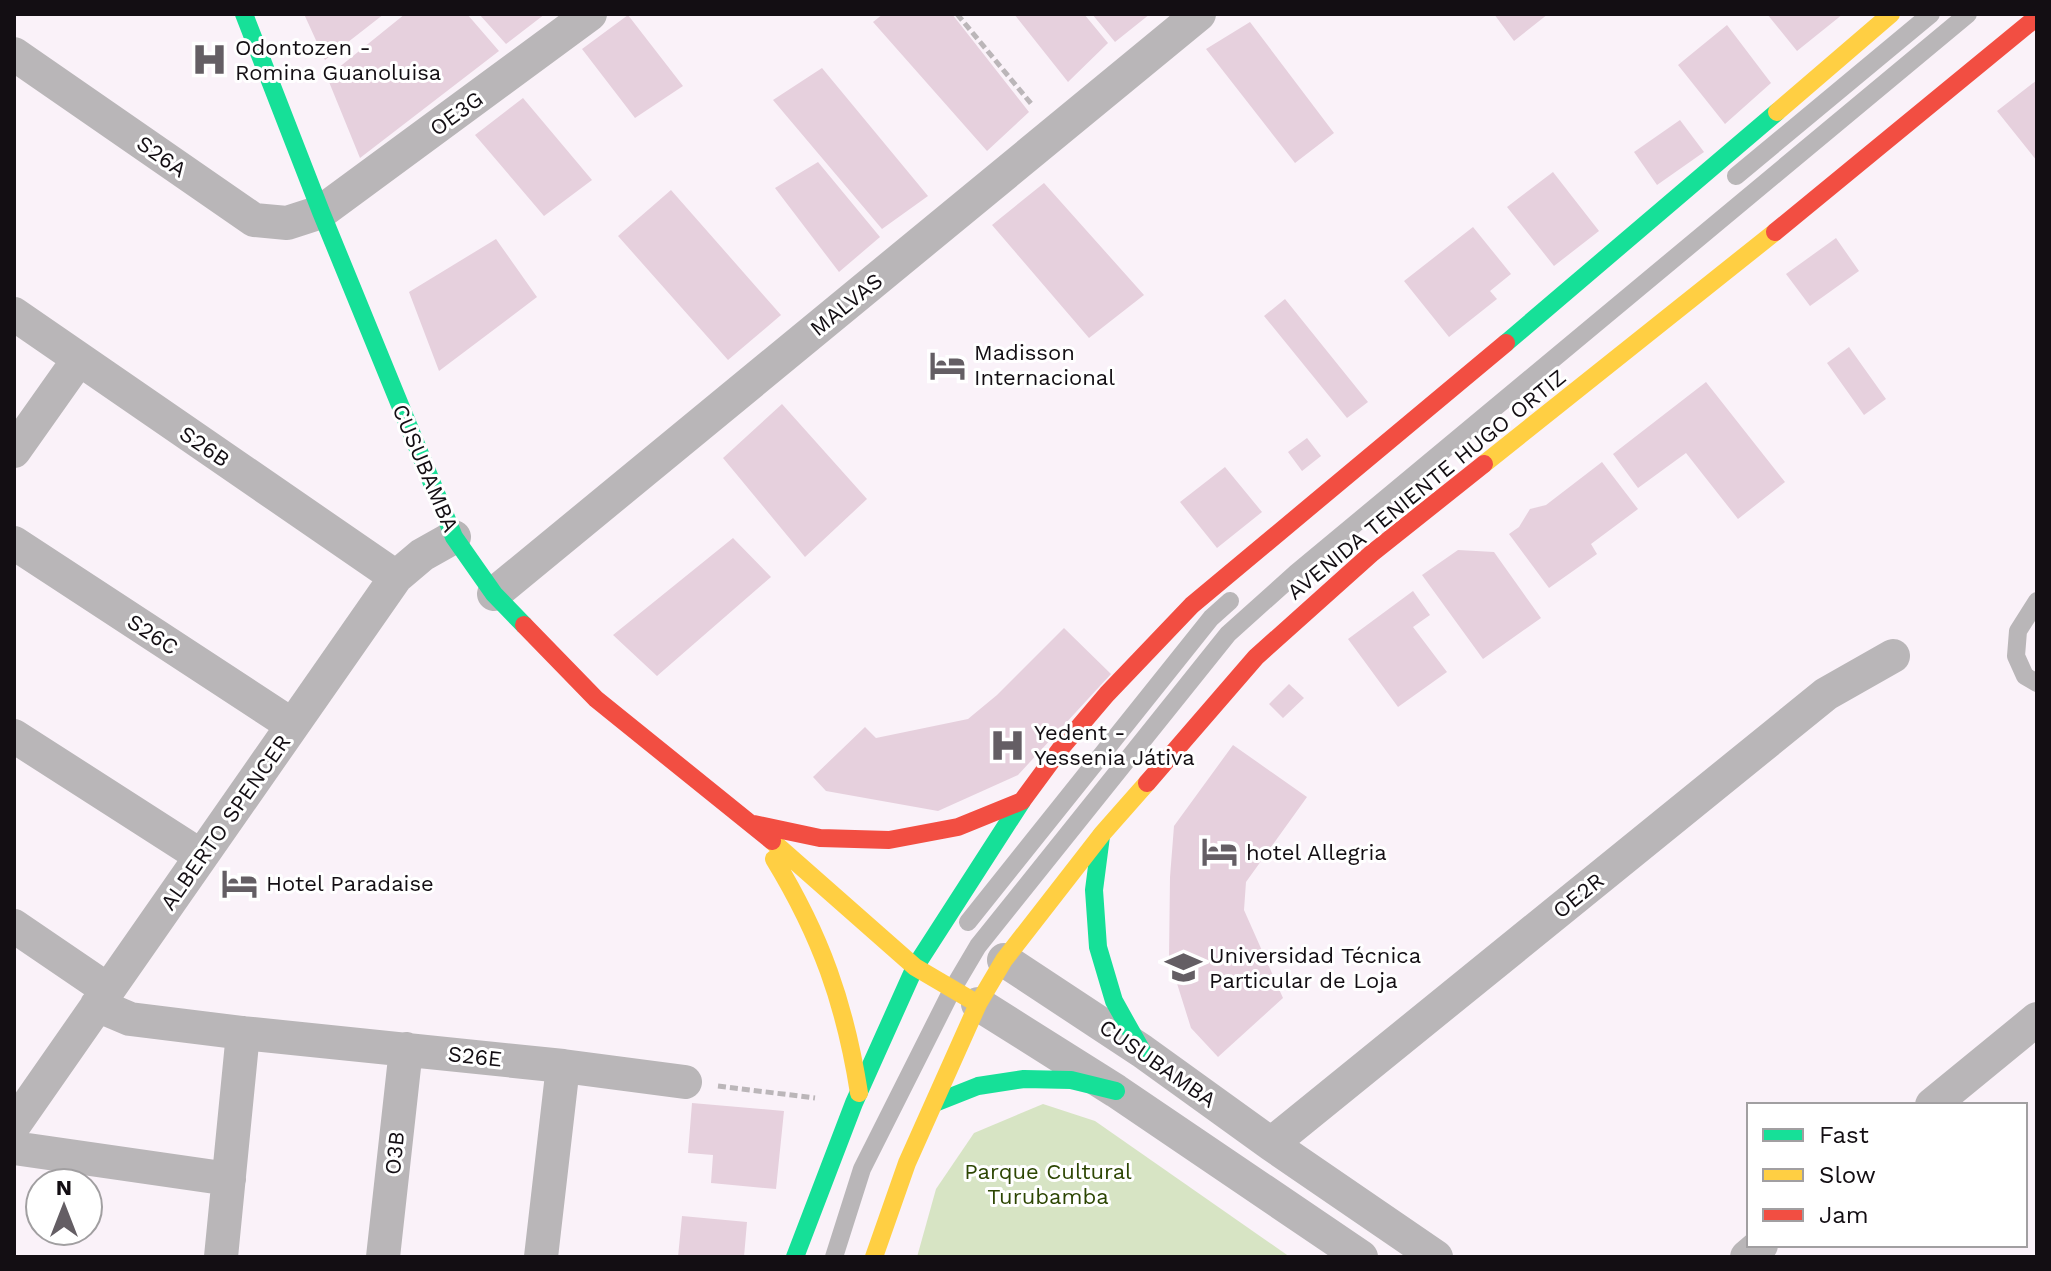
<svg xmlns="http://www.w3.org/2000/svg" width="2051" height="1271" viewBox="0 0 2051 1271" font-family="'Work Sans',sans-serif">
<rect width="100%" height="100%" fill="#faf2f9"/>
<!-- green -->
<path fill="#d7e4c4" d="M1043 1104 1095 1121 1290 1257H917L936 1189 974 1133Z"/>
<!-- building -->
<path fill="#e6d0dd" d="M304 14H384L325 60Z
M405 14H467L499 51 360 158 327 77Z
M479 14H545L506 44Z
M883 14H952L1029 112 987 151 873 22Z
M1014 14H1084L1108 43 1068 82Z
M1092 14H1150L1115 42Z
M1494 14H1548L1514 41Z
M1767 14H1843L1797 51Z
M628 15 683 86 635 118 582 49Z
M1250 22 1334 133 1295 163 1206 49Z
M1727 25 1771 83 1725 124 1678 65Z
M822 68 928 196 882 229 773 100Z
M2037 80V161L1997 111Z
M523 98 592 180 544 216 475 135Z
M1680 120 1704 152 1657 185 1634 152Z
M818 162 880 237 839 272 775 188Z
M1553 172 1599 231 1554 266 1507 207Z
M1044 183 1144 295 1089 338 992 225Z
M671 190 781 315 728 360 618 236Z
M1473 227 1511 274 1490 291 1497 299 1449 337 1404 281Z
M1836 238 1859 271 1810 306 1786 274Z
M496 239 537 297 439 371 409 292Z
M1285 299 1368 402 1347 418 1264 316Z
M1849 347 1886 399 1864 415 1827 363Z
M1706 382 1785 482 1738 519 1686 453 1638 488 1613 454Z
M782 404 867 499 805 557 723 458Z
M1307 438 1321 456 1302 471 1288 452Z
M1602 462 1638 509 1591 544 1597 554 1549 588 1509 534 1519 527 1530 509 1546 505Z
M1225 467 1262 512 1217 548 1180 502Z
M733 538 771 577 657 676 613 635Z
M1458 550 1494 552 1541 618 1483 659 1422 575Z
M1413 591 1430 615 1413 627 1447 672 1398 707 1348 639Z
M1064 628 1111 674 1018 775 938 811 826 791 813 777 865 727 876 738 968 719 997 695Z
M1289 684 1304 698 1283 718 1269 704Z
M1233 745 1307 797 1246 882 1244 910 1283 998 1218 1057 1191 1028 1169 958 1170 877 1174 826Z
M692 1103 784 1111 776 1189 711 1183 713 1155 688 1153Z
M682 1216 747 1222 744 1257H678Z"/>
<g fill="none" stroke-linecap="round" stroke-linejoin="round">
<!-- path -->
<path stroke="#bbb6b9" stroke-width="5" stroke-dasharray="8 4" stroke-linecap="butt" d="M957 14 1033 106
M718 1086 815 1098"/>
<!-- lane -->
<path stroke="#b9b6b8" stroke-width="18" d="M1736 176 1931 14
M2037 601 2018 631 2016 656 2025 676 2037 683
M968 922 1211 618 1230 601
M834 1257 862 1169 952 990 978 946 1228 634 1296 573 1968 14"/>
<!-- street -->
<path stroke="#b9b6b8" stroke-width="34" d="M14 54 254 220 287 223 321 212 590 14
M14 314 396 577
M14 451 79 359
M14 543 292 725
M494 594 1199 14
M14 736 201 856
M14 926 108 990
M1004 960 1142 1051 1271 1144 1436 1257
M978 1004 1116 1091 1361 1257
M97 1005 130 1019 243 1033 563 1066 685 1082
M1932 1105 2037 1019
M14 1125 396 577 422 555 454 537
M1271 1144 1826 694 1893 656
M14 1148 229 1179
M221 1257 243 1033
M383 1257 406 1049
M541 1257 563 1066
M1747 1257 1761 1245"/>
<!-- fast -->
<path stroke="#16e098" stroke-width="18" d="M244 14 321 212 454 537 494 594 524 625
M1506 343 1777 112
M1101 836 1094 890 1098 947 1114 1001 1142 1051
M935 1103 978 1086 1024 1079 1071 1080 1116 1091
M795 1257 854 1103 915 967 1022 801"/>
<!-- slow -->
<path stroke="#ffcf43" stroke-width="18" d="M1777 112 1891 14
M1484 464 1775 232
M772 841 915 967 978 1004
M774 859C821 936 845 1004 859 1093
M874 1257 907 1163 978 1004 1004 960 1102 834 1147 783"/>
<!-- jam -->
<path stroke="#f24e42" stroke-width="18" d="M1775 232 2037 17
M524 625 596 699 772 841
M1147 783 1256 657 1371 554 1484 464
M1022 801 1061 748 1107 694 1192 605 1506 343
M754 824 820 838 889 840 958 827 1022 801"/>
</g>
<!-- icons -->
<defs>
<symbol id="hospital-bare" viewBox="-9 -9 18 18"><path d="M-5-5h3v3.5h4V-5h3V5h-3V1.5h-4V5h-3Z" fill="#645e64" stroke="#fff" stroke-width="2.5" paint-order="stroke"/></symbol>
<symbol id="hotel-bare" viewBox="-9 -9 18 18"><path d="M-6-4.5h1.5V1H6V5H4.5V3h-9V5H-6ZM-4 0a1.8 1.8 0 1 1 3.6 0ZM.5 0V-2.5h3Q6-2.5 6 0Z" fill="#645e64" stroke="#fff" stroke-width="2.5" paint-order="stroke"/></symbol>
<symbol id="school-bare" viewBox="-9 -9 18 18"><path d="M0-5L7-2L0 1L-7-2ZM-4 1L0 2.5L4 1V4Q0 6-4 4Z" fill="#645e64" stroke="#fff" stroke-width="2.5" paint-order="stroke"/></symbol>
</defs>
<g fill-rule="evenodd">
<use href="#hospital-bare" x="184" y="34" width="51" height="51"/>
<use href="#hotel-bare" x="922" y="340" width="51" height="51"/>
<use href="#hospital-bare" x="982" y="720" width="51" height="51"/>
<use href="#hotel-bare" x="1194" y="826" width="51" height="51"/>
<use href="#hotel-bare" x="214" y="858" width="51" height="51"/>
<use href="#school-bare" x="1158" y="942" width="51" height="51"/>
</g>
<g text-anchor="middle" stroke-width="6" stroke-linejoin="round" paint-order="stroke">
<!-- poi labels -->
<g font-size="22" fill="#130e13" stroke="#fff" text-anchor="start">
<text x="235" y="55">Odontozen -<tspan x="235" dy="25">Romina Guanoluisa</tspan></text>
<text x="974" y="360">Madisson<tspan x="974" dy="25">Internacional</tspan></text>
<text x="1034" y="740">Yedent -<tspan x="1034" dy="25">Yessenia Játiva</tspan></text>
<text x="1246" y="860">hotel Allegria</text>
<text x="266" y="891">Hotel Paradaise</text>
<text x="1209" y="963">Universidad Técnica<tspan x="1209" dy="25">Particular de Loja</tspan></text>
</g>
<!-- street labels -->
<g font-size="22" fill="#130e13" stroke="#fff">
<text transform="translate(456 113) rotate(-36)" y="8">OE3G</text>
<text transform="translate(162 156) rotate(35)" y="8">S26A</text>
<text transform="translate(846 304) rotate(-39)" y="8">MALVAS</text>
<text transform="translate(205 446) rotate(34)" y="8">S26B</text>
<text transform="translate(426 468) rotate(67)" y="8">CUSUBAMBA</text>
<text transform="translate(1426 484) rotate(-39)" y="8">AVENIDA TENIENTE HUGO ORTIZ</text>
<text transform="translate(153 634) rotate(33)" y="8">S26C</text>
<text transform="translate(225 822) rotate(-55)" y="8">ALBERTO SPENCER</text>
<text transform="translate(1578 895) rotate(-39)" y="8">OE2R</text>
<text transform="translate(475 1056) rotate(6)" y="8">S26E</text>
<text transform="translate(1158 1063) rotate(35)" y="8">CUSUBAMBA</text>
<text transform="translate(394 1153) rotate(-84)" y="8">O3B</text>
</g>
<!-- park labels -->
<g font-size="22" fill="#2d4603" stroke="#fff">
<text x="1048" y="1179">Parque Cultural<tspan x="1048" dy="25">Turubamba</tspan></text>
</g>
</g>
<!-- border -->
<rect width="2051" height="1271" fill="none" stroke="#130e13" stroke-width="32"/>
<!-- legend -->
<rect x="1747" y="1103" width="280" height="144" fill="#ffffff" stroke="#a19fa1" stroke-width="2"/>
<rect x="1763" y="1129" width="40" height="12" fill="#16e098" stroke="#a19fa1" stroke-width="2"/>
<text x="1819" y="1143" font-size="24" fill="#130e13">Fast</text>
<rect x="1763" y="1169" width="40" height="12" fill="#ffcf43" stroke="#a19fa1" stroke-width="2"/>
<text x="1819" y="1183" font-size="24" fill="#130e13">Slow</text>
<rect x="1763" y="1209" width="40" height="12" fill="#f24e42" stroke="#a19fa1" stroke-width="2"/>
<text x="1819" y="1223" font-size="24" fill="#130e13">Jam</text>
<!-- north arrow -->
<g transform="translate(64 1207)"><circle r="38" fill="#ffffff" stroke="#a19fa1" stroke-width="2"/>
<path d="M0-6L14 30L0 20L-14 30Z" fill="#645e64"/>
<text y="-12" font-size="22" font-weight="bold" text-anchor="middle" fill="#130e13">N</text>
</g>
</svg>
